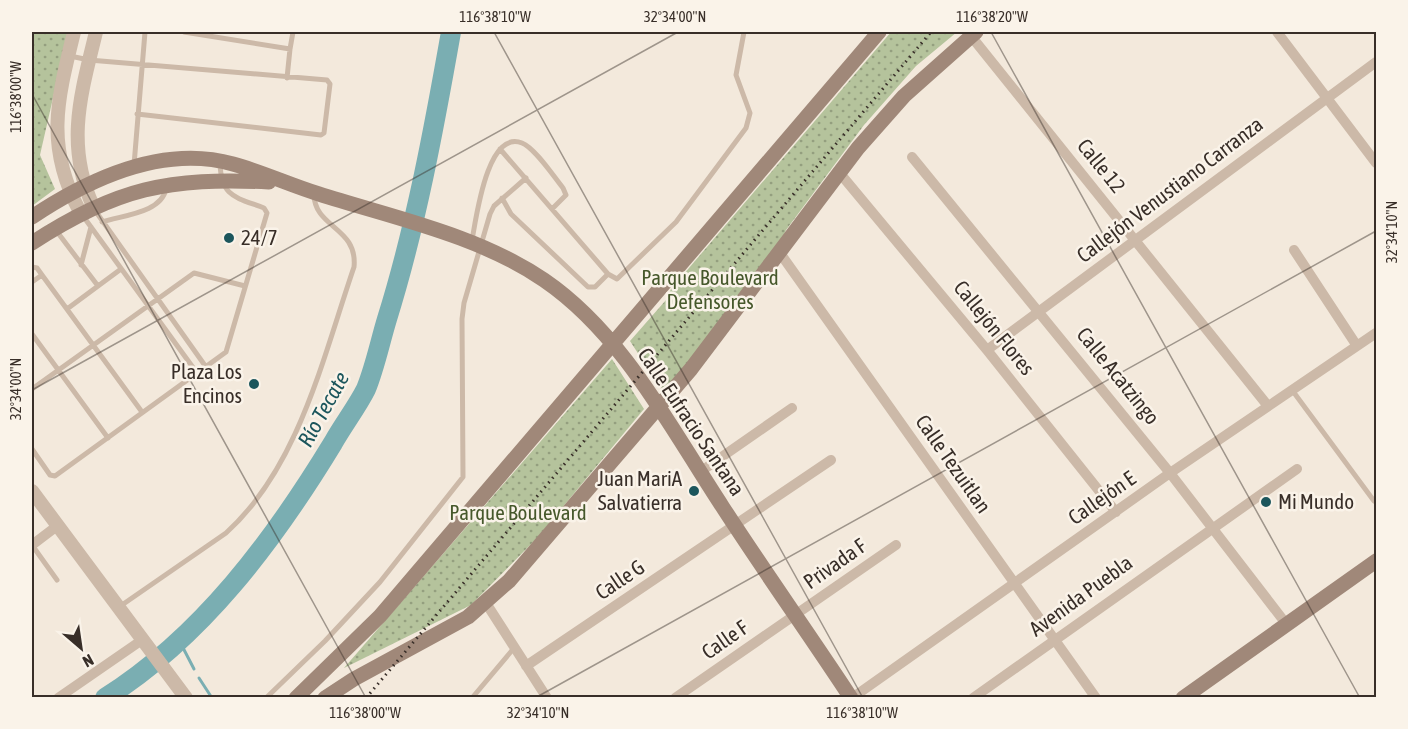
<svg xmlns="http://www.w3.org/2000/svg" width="1408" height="729" viewBox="0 0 1408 729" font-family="'Asap Condensed',sans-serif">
<defs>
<pattern id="green-dots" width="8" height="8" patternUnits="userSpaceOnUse" patternTransform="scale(1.5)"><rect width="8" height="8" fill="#b5c39c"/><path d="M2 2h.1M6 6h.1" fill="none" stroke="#949f7f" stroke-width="1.8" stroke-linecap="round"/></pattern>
</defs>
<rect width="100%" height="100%" fill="#f3e9dc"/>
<!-- green -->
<path fill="url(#green-dots)" d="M32 32H68L40 155 55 189 32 206Z
M891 32H957L916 66 864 125 786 230 772 263 663 392 630 341 666 300 671 289Z
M612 359 644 409 537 538 471 605 344 668Z"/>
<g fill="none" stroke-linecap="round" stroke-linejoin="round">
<!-- stream -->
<path stroke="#7aaeb2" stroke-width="3" d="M180 642 194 669
M199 678 212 698"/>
<!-- river -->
<path stroke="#7aaeb2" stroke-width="20" d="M105 698C202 637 274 540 333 443 343 425 357 407 366 389 375 367 380 342 387 319 416 226 434 128 451 32"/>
<!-- service -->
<path stroke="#ccb9a8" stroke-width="5" d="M184 32 290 49 287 78
M290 49 293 32
M70 56 89 60 327 80 330 84 324 133 321 135 137 114
M500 149 608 274 617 279 676 222 746 128 750 113 736 75 744 32
M134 165 145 32
M502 198 511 214 588 287H595L608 274
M94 209 206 367
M83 216 197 373
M102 222C123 215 161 213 166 189
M55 229 98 286
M472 240C476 220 487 129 522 143 535 148 554 177 563 188L566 195 552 209
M81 265 91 227
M32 267 37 268 42 275 142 412
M32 282 42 275
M67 309 121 269
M32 334 108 438
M32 389 194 273 245 286
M1292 390 1374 501
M32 449 50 475 55 476 226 352 267 213 264 208C235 197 221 197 220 163
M32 545 57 580
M119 607 226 533C299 467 323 357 354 267 358 227 314 228 314 194
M266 698 325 641 380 582 463 477 462 319 464 303 490 214 494 206 526 178
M472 698 514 648"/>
<!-- minor -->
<path stroke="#ccb9a8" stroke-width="10" d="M1277 32 1376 163
M971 36 1268 406
M912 157 1170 473 1287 625
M838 171 987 350 1116 512
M1294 250 1357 346
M780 253 1096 698
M987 350 1376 62
M700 472 792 408
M32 545 57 526
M486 603 547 698
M526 666 831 460
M58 698 142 640
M675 698 896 545
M852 698 1170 473 1376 333
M973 698 1297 469"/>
<!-- tertiary -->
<path stroke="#ccb9a8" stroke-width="14" d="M74 32C57 101 45 146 80 212
M93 206C65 144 81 94 96 32
M32 491 186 698"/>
<!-- secondary -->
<path stroke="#a08879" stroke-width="15" d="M32 217C89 179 162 144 233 164 262 172 290 185 319 194 394 218 478 235 544 280 623 334 670 427 722 506 764 571 809 634 851 698
M32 243C116 188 169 177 269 182
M296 698 380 616 879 32
M325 698 354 679 468 617 509 581 691 369 858 148 904 96 976 32
M1183 698 1376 561"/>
<!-- rail -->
<path stroke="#382e28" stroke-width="3" stroke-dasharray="1.5 4.5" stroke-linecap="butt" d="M366 698 931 32"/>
</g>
<!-- ticks -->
<path fill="none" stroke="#382e28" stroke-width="1.5" stroke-opacity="0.45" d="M494 32 863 698M991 32 1360 698M32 94 366 698M32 390 678 32M535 698 1376 231"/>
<!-- markers -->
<g fill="#1c565c" stroke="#faf3e9" stroke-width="2">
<circle cx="229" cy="238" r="6"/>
<circle cx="254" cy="384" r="6"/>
<circle cx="694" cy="491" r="6"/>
<circle cx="1266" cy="502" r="6"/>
</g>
<g text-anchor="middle" stroke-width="5" stroke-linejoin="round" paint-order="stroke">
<!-- street labels -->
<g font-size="21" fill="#382e28" stroke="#faf3e9">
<text transform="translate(1101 166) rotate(51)" y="7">Calle 12</text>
<text transform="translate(1170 190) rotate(-37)" y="7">Callejón Venustiano Carranza</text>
<text transform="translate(994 328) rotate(51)" y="7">Callejón Flores</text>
<text transform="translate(1118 376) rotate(51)" y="7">Calle Acatzingo</text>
<text transform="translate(691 422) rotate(56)" y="7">Calle Eufracio Santana</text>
<text transform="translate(953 464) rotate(55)" y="7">Calle Tezuitlan</text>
<text transform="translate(1102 498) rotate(-35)" y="7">Callejón E</text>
<text transform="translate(835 564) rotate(-35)" y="7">Privada F</text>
<text transform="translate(620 580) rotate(-34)" y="7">Calle G</text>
<text transform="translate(1081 596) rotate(-36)" y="7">Avenida Puebla</text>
<text transform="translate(725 640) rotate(-35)" y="7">Calle F</text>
</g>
<!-- poi labels -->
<g font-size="21" fill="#382e28" stroke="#faf3e9" text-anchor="start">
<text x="241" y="245">24/7</text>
<text x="242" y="379" text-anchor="end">Plaza Los<tspan x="242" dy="24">Encinos</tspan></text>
<text x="682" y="486" text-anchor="end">Juan MariA<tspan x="682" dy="24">Salvatierra</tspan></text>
<text x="1278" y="509">Mi Mundo</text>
</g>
<!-- park labels -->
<g font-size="21" fill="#46582b" stroke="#faf3e9">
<text x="710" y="285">Parque Boulevard<tspan x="710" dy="24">Defensores</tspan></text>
<text x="518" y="520">Parque Boulevard</text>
</g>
<!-- water labels -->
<g font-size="22" font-style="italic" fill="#1c565c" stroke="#faf3e9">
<text transform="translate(323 409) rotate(-61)" y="8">Río Tecate</text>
</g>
</g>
<!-- border -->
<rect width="1408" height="729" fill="none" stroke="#faf3e9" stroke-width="66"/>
<!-- north arrow -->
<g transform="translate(81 648) rotate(151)" stroke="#faf3e9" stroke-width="4.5" paint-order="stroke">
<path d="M0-4.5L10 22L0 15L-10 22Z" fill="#382e28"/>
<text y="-9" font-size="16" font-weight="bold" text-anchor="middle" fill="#382e28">N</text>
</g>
<rect x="33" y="33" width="1342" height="663" fill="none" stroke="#382e28" stroke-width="2"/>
<g font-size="15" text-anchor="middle" fill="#382e28">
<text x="495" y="22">116°38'10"W</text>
<text x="675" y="22">32°34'00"N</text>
<text x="992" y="22">116°38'20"W</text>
<text transform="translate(16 97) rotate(-90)" y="5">116°38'00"W</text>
<text transform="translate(1392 232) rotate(-90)" y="5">32°34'10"N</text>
<text transform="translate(16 389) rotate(-90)" y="5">32°34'00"N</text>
<text x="365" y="718">116°38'00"W</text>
<text x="538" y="718">32°34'10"N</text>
<text x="862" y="718">116°38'10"W</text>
</g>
</svg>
